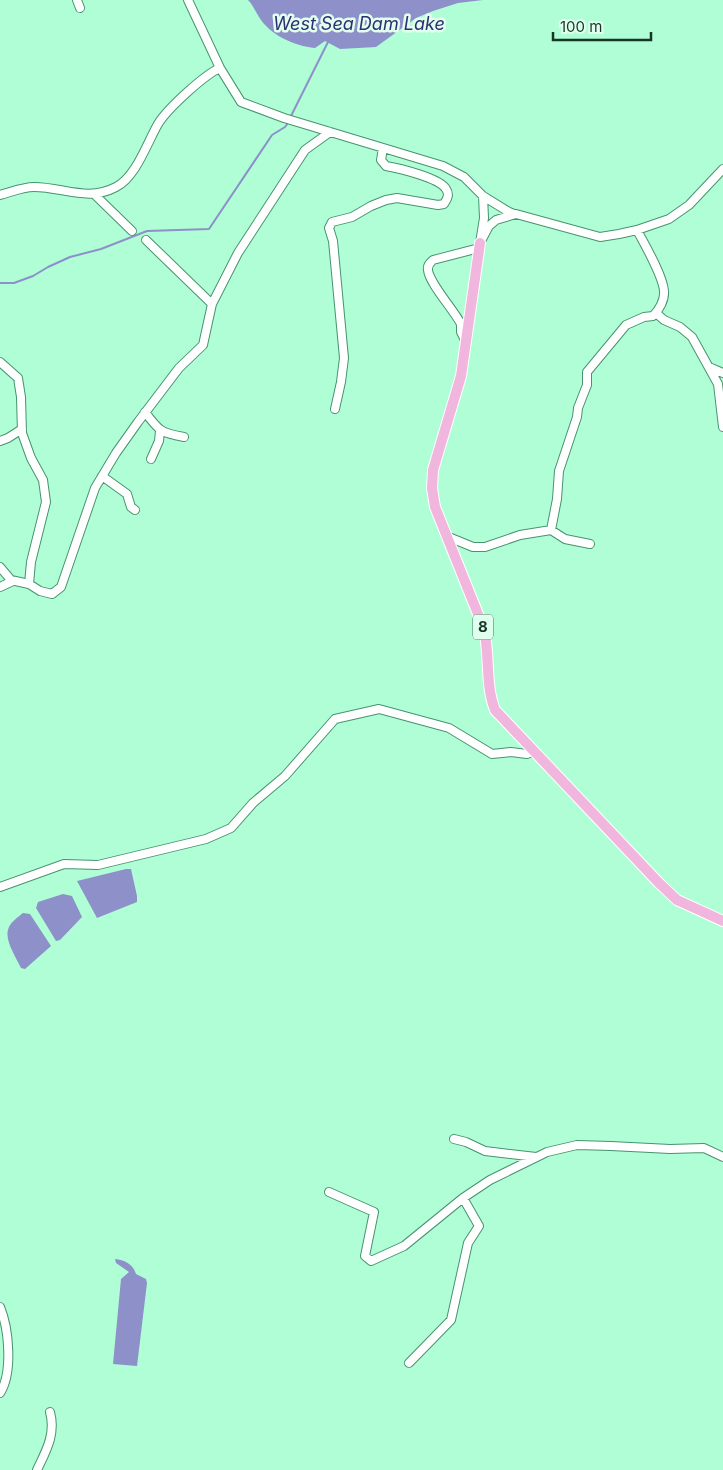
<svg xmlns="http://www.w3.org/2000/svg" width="723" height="1470" viewBox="0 0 723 1470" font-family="Inter,sans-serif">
<rect width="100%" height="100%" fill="#b0fed5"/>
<!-- water -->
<path fill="#8d90c9" d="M248 0H483L458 3 433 11 416 18 376 47 340 49 325 41 315 48C294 46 270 35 259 17 255 11 253 5 248 0Z
M126 869H131L137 896V902L97 918 77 881Z
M63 894 72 896 82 917 60 940 56 941 36 908 38 902Z
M23 913 30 914 51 946 25 969 21 968C16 957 3 939 9 927 11 922 18 917 23 913Z
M115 1259C125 1260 133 1264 136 1274L146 1279 147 1283 137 1366 113 1364 121 1279 129 1272 116 1263Z"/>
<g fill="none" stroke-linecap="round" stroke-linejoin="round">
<!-- stream -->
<path stroke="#8d90c9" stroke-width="2" d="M291 116 329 40
M0 283H14L33 276 48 267 70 257 101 249 147 231 209 229 272 135 285 127 288 123"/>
<defs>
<path id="minor" d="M77 0 80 8
M188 0 220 68 241 102 284 118 443 166 464 177 483 196 484 218 480 243 489 226 496 220 516 214 600 237 619 234 637 230 669 219 689 205 723 169
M94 194 132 231
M0 195C11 192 23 187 34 187 63 187 88 202 116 187 136 177 147 143 158 124 167 109 204 75 220 68
M483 196 509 212 514 214
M212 304 238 253 305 150 330 132
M656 313 664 320 680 327 692 337 718 384 723 427
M466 342 461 332V324C454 310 429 283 428 270 427 265 430 263 433 260L479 248
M0 362 18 378 21 397 22 433 31 458 43 480 46 502 31 562 29 584
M709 367 723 373
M335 409 341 382 344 358 333 241 329 228 332 222 352 217 371 206 386 200 397 198 438 205 444 204C447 199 450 195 446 189 440 178 398 168 386 166L381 160 383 148
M145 412C159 431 161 433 184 437
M0 441 8 438 22 429
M151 459 159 441 160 431
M102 476 127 494 131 507 135 510
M551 530 557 499 559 471 577 417 578 408 587 385V372L626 325 644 317 653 316C659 310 665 300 664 291 663 276 645 245 637 230
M446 536 473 547H485L520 535 551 530 565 539 590 544
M0 567 11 580 29 584 40 591 52 594 61 587 95 488 116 453 138 422 179 368 203 345 212 304 146 240
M0 587 13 581
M0 887 64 864 98 865 206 839 231 828 253 803 285 776 335 719 379 709 449 728 492 754 511 752 527 754 534 751
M454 1139 466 1142 485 1151 536 1157
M329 1192 374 1212 365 1256 371 1261 404 1246 463 1198 490 1180 547 1152 577 1145 611 1146 670 1149 704 1148 723 1157
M0 1307C9 1329 13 1373 0 1393
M409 1363 451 1320 468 1243 479 1226 463 1198
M37 1470C46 1451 56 1434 50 1412"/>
<path id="major" d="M480 243 461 376 433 470 432 488 435 507 484 629C490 656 485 685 495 710L659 883 677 900 723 921"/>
</defs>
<!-- minor casing -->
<use href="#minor" stroke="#47936f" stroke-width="10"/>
<!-- major casing -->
<use href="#major" stroke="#fff" stroke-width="12"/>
<!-- minor -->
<use href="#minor" stroke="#fff" stroke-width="8"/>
<!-- major -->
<use href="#major" stroke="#f1b6dd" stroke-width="10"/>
</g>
<g text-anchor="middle" stroke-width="5" stroke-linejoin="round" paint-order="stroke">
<!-- shield labels -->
<rect fill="#e1ffee" stroke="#537263" stroke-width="1" x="473" y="614.5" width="20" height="25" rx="4"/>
<g font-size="15" font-weight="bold" fill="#163627">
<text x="483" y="632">8</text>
</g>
<!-- water labels -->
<g font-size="18" font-style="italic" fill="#322e72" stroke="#e1ffee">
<text x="359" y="30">West Sea Dam Lake</text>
</g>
</g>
<!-- scale -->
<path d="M553 32v8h98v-8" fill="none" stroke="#163627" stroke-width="2.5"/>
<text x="560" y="32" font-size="15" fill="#163627" stroke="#e1ffee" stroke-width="4" paint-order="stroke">100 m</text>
</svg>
